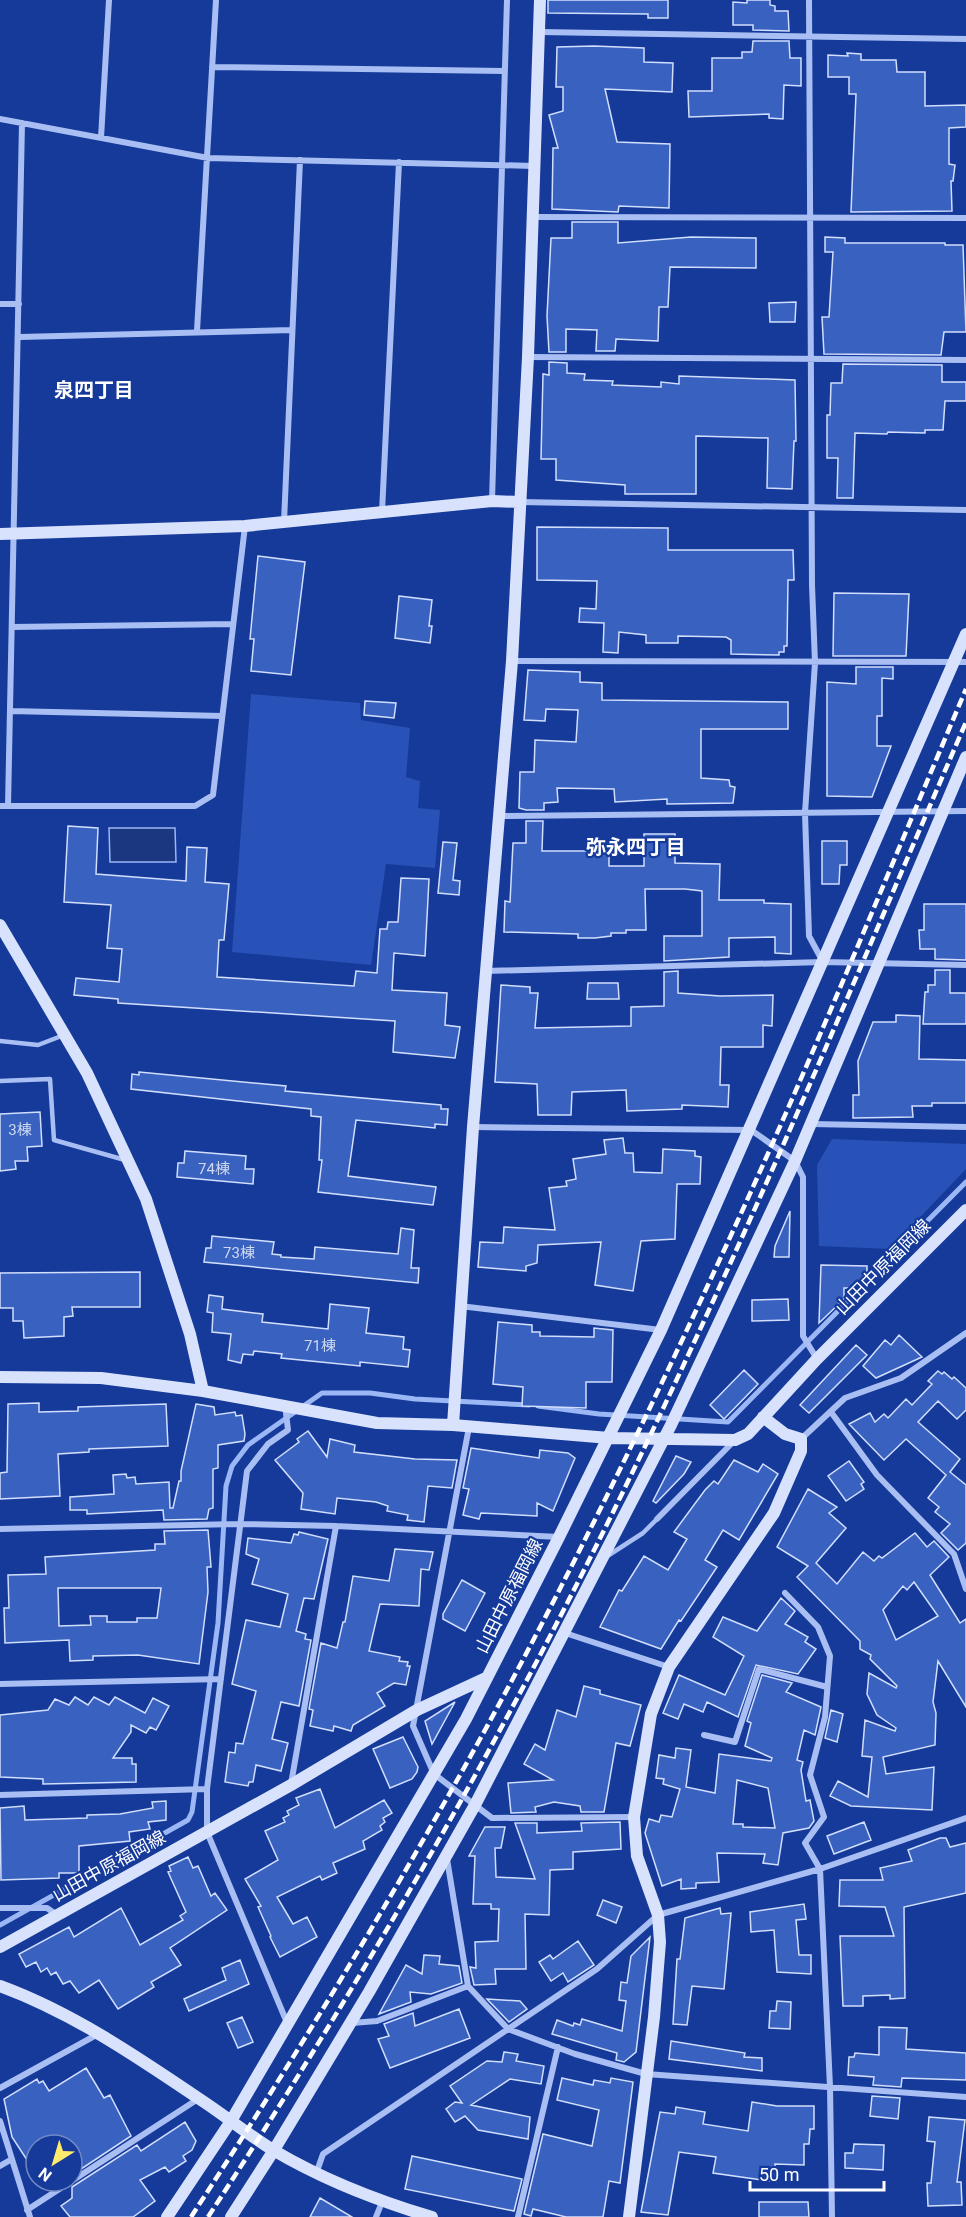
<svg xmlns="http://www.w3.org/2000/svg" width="966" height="2217" viewBox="0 0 966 2217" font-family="Roboto,'Noto Sans JP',sans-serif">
<rect width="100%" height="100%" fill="#153a9a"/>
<!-- green -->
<path fill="#2852b8" d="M251 694 360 703 361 720 410 728 406 777 420 781 418 808 440 810 435 868 386 864 371 965 232 952Z
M832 1139 966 1144V1169L890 1249 819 1246 817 1165Z"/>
<!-- water -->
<path fill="#1a3780" stroke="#9bb7f5" stroke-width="1.5" d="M109 828H175L176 862H110Z"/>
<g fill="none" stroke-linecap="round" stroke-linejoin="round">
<!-- stream -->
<path stroke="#9bb7f5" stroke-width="5" d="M538 1406 599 1414 728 1422 966 1182
M0 1925 188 1820 192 1812 218 1623 226 1486 232 1466 248 1445 322 1393H370L415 1399 529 1405"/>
</g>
<!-- building -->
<path fill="#3961bf" stroke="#d1defd" stroke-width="1.5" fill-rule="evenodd" d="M548 0H668V18H648V14L548 13Z
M747 0H770V5L775 6V11H788L789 31 753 30V25H733V2L747 3Z
M753 41H789L790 58H801V86L784 85 783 119 769 118V114L689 117 688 91H712V58H742V52H752Z
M594 46 644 48V62L673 63 672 92 605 89 617 142 670 144 669 208 619 206 618 212 552 209 553 148H558L549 115 563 111V87H556L557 47Z
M847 53 861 54V60H896L897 72H925V106L966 105V127L949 128V164L955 165 953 181H951L952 211 851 212 856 94H849V77H828V55L848 56Z
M572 222H618V243L691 237 756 238V268L670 267 668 307H659L658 341 616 339 615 351H596L597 330 566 329V352H549L547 316 551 238H572Z
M825 237 845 238V243H945V245H963L966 332H944L941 355 824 354 822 317H829L833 252H825Z
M796 302 795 322H770L769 303Z
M549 362 567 363V373L585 374 584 380 613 381 612 385 661 387V382L679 384V376L795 380 796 441H794L792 489 767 488 768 438 696 436V494H625V485L556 480V459H541L543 374 549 375Z
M843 364 942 365V382H966V401H945L943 430H925V433L888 432 887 434 855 433 853 498H837L838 458H827V415H830L831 383H842Z
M537 527 668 528V550H793L794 580H788L787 646H784V652H779V655L731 654V640L726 637 678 636V643H646V635L619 632 618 653 603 652 604 623 579 622 580 608 596 609 597 581 537 580Z
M258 556 305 562 291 675 251 671 254 639H250Z
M834 593 909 594 906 656H833Z
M399 596 432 600 429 626H432L430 643 395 638Z
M856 667H893V679L882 678V716H877V746H891L872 797 827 796V682L856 684Z
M528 670 580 672V682L602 683V700L788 702V729H701V778L729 780 730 786 735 787 733 803 667 804V799L615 802 614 789 557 788 558 802 544 803V810H526L519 808 520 772H534L535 740 576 742 578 710 546 709 545 721 524 720Z
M365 701 396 703 394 718 364 715Z
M526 821H543L542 851H609V866H644V834H675V863L720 864 719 900H764V903L791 904V954L775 953V937L729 938V957L664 961V936H702V891L685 889H645L646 930H626V933H611V936L595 938H578V934L504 932 505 901 510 902 513 843H526Z
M68 826 98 828 96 874 186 881 187 847 207 848 205 882 229 884 224 940H219L217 977 354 986 356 971 377 973 380 929H387L388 922H398L401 878 429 879 425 956 394 953 392 990 447 993 445 1025 460 1027 455 1058 393 1052 395 1021 118 1003V999L74 995 76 978 119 982 122 949 107 948 111 905 64 902Z
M822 841H847V865H840L839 884H822Z
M443 842 457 843 453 880 460 881 459 895 438 893Z
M924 904H966V960L935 959V949H920L919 930H924Z
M935 970H950V993H966V1024H923L925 992H928V985H935Z
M678 971V993L720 996 773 995 772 1026 763 1025V1047H721L720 1085H729L728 1107 682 1105V1109L627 1111 626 1090 572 1092 571 1115H538L537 1084 495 1082 501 985 530 987V993H538L535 1028 631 1026V1007L664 1006V972Z
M588 983H618L619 999H587Z
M896 1015 920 1016 919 1059 966 1060V1103H932V1106H912L913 1117 853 1118V1095H859L858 1061 873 1022H896Z
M139 1072 286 1086 285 1091 441 1105V1109H448L447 1125 435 1124V1128L356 1120 348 1176 436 1187 433 1205 318 1192 322 1160H319L321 1117 311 1116V1109L131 1089 132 1074 139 1075Z
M40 1112 42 1146 27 1147 28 1161H15L16 1169 0 1171V1114Z
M623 1138 625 1153H633L634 1172 662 1173 663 1149 695 1151V1156L701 1157 700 1184H677L675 1239 641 1241 633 1291 595 1285 601 1242 538 1245 537 1263 526 1266V1271L478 1267 480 1242 503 1243 504 1227 555 1230 549 1188 567 1186 566 1181 576 1179 573 1159 606 1154 604 1140Z
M185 1151 246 1156 245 1169H254L253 1184 177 1177 178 1163H184Z
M790 1211 789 1257H774L775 1246Z
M401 1228 414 1230 411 1268H419L418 1283 204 1262 206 1248H211L212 1236 274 1242 272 1254 281 1255V1257L314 1259 315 1247 398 1254Z
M821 1265 867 1266V1279H861V1284L855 1283V1288H844V1299L819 1323Z
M140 1272V1307H72L73 1316 64 1317V1336L24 1338 23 1321H13V1308H0V1273Z
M209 1295 223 1297 222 1309 263 1314 262 1322 328 1329 330 1304 369 1308 366 1333 404 1337 403 1349 410 1350 408 1367 360 1362V1366L281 1358 282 1354 254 1351 253 1355 243 1354 241 1363 228 1360 231 1334 212 1332 213 1313 207 1312Z
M788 1299 789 1320 752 1321V1300Z
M498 1322 532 1325V1332H540V1336L594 1337V1328L613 1330 612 1382H586V1408L522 1406 523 1387 493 1384Z
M899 1335 922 1357 876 1378 863 1366 885 1340 891 1345Z
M856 1345 867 1355 809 1413 800 1405Z
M744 1370 758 1384 724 1419 710 1405Z
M938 1371 942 1374 944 1372 952 1379 954 1377 966 1388V1410L957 1419 938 1401 918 1422 960 1459 950 1472 966 1485V1543L958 1550 941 1533 950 1524 935 1512 939 1507 928 1498 946 1475 906 1439 884 1460 849 1424 870 1413 875 1422 884 1414 888 1418 906 1399 912 1405 932 1384 928 1381Z
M39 1403V1412L78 1411V1407L166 1404 168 1446 89 1449V1452L58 1454 60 1496 0 1499V1473L7 1472 8 1404Z
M196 1404 214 1407 215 1415 235 1412 236 1416 242 1415 245 1434 244 1441 218 1445V1468L213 1469V1508L209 1509 207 1519 164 1520 163 1510 87 1514V1510H70V1497L114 1494 113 1475 126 1474 127 1478 135 1477 136 1484 169 1482 170 1508H173L179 1481H181V1471Z
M308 1431 327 1457 330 1439 355 1445 354 1452 415 1459 457 1460 452 1488 428 1486 424 1522 407 1520 408 1515 387 1511 388 1506 376 1502 337 1498 335 1514 301 1509 303 1493 275 1460 299 1442 297 1439Z
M471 1448 539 1458 540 1450 568 1453 575 1458 553 1511 537 1503V1516L481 1513 479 1519 463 1515 469 1489 463 1488Z
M676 1456 691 1462 684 1474 656 1503 653 1501Z
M734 1460 758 1472 763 1464 778 1474 739 1540 723 1530 705 1560 717 1567 681 1621 679 1620 661 1649 600 1627 619 1590 622 1591 644 1556 668 1570 687 1539 674 1532 705 1490 714 1481 718 1484Z
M849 1461 864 1482 861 1484 864 1489 846 1501 828 1476Z
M808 1489 837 1507 829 1513 846 1528 816 1563 837 1584 863 1552 874 1561 879 1556 882 1558 915 1533 927 1547 934 1541 949 1557 930 1575 960 1623 966 1619V1707L938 1661 933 1702 936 1713 935 1745 883 1757 886 1774 934 1767 932 1810 851 1806 830 1796 838 1781 868 1797 872 1757 862 1756 865 1720 895 1731 896 1728 877 1715 867 1694 869 1673 896 1688 897 1686 870 1659 871 1655 860 1649V1641L797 1577 808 1566 777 1547ZM914 1582 938 1616 896 1640 883 1610 903 1586 907 1590Z
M208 1530 211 1567H207L208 1592 199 1664 138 1655 93 1656V1660L70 1661 69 1640 5 1643 4 1608H9L8 1575 46 1574 45 1557 155 1550V1544H165L164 1531ZM58 1588H161L157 1618H137V1622H107V1616H90L91 1625 59 1626Z
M299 1532 328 1539 314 1599 304 1598 296 1631 306 1634 305 1639 311 1640 299 1706 281 1702 272 1739 288 1743 281 1771 256 1765 253 1782H249L248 1786 225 1782 229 1752 235 1753 236 1743 243 1744 256 1691 232 1684 246 1620 280 1627 288 1594 252 1584 259 1559 246 1554 248 1538 291 1543 294 1534 298 1535Z
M395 1549 433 1552 429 1570 421 1569 419 1606 380 1604 369 1651 400 1657 399 1661 408 1662 407 1666H410L406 1685 394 1683 377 1693 385 1706 353 1725 351 1731 334 1726 333 1731 310 1726 313 1710 309 1709 321 1643 337 1648 343 1622H345L353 1576 389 1581Z
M462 1580 485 1593 465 1631 443 1619V1614Z
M781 1598 795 1611 785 1624 808 1637 805 1642 816 1649 798 1674 756 1665 738 1717 707 1702 703 1712 684 1704 678 1719 663 1713 679 1675 725 1695 744 1656 713 1637 723 1617 757 1631Z
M762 1675 792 1683 786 1692 821 1707 815 1735 804 1730 797 1760 803 1762 801 1770 806 1801 810 1800 814 1821 809 1828 783 1833 778 1865 763 1863 765 1854 717 1853 719 1882 696 1883V1888L681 1889V1879L662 1886 645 1833 649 1819 659 1822 661 1815 672 1817 680 1789 663 1784 664 1779 656 1778 659 1755 675 1758 676 1748 691 1750 686 1787 715 1793 719 1754 771 1761 772 1758 745 1746 751 1723 747 1721ZM737 1780 768 1788 775 1828 743 1827V1824H733Z
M584 1686 600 1690V1694L641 1705 630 1746 616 1743 604 1812H581L580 1806 554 1802 535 1807 536 1812 511 1813 508 1783 553 1780 524 1764 535 1744 545 1750 557 1710 576 1717Z
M75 1697 88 1705 94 1697 109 1705 115 1697 145 1713 153 1698 169 1706 156 1730 150 1727 146 1733 131 1725V1732L113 1758H132V1764H136V1782L43 1784V1779L0 1777V1715L48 1710 55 1699 69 1705Z
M455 1702 432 1744 425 1721Z
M831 1710 843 1714 837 1742 825 1738Z
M403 1737 418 1767 417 1772 412 1779 390 1788 373 1749Z
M320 1789 335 1828 384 1800 392 1813 383 1818 385 1822 380 1826 382 1830 363 1841 365 1849 333 1863 337 1873 322 1880 320 1876 277 1897 293 1924 307 1917 317 1937 280 1957 270 1937 271 1936 258 1907 261 1906 245 1879 278 1860 265 1831 285 1822 283 1818 289 1815 287 1811 299 1805 296 1798Z
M166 1801V1820L148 1822 150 1829 129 1832 130 1841 79 1846V1873H59V1878L1 1880 0 1808 24 1806 25 1820 87 1818V1815L120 1814 153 1808 152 1802Z
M620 1822 621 1849 573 1852V1869L550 1870 549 1915 525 1914 526 1969H495L496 1984 474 1985 470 1967 476 1968 475 1942 498 1941 499 1909H491V1904H473L475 1856H469L485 1827H505L501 1848H495L496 1877 535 1879 515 1823H537V1833L582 1831 581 1823Z
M864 1822 871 1840 834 1854 827 1836Z
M940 1838H946L950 1847 966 1843V1893L904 1907 905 1998 890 1999V1995L863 1996V2006H843L840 1936H894L885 1907 839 1906 840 1880H883L880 1868 912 1861 908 1850Z
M188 1857 193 1868 198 1866 211 1896 215 1893 227 1910 170 1948 181 1965 151 1982 154 1987 118 2009 99 1980 79 1993 70 1981 63 1984 56 1972 51 1975 47 1968 41 1972 36 1962 26 1967 19 1954 69 1927 74 1937 121 1908 140 1945 183 1920 180 1916 186 1912 168 1872 171 1871 169 1866Z
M603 1900 622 1907 616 1923 597 1915Z
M804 1904 806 1919 796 1920 799 1955H811V1974L777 1972 774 1930 751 1932 750 1912Z
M720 1908 721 1914 731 1913 724 1989 692 1986 687 2025 673 2024 677 1959H680L685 1918Z
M650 1937 636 2052 624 2062 616 2060 617 2053 552 2034 557 2020 573 2026 574 2023 580 2025 582 2019 622 2031 626 2001 619 2000 621 1982 627 1983 631 1956Z
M578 1941 594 1965 568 1982 563 1973 551 1981 539 1962 550 1955 553 1959Z
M424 1955 440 1956 439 1964 459 1966 462 1983 431 1994 410 1992 411 2002 379 2014 406 1965 422 1974Z
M240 1960 249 1984 189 2011 184 1999 226 1980 222 1968Z
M487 1999 520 2001 527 2009 509 2022Z
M777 2001 791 2002 790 2029 769 2028 770 2011H776Z
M459 2009 470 2038 390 2068 378 2039 389 2036 384 2024 413 2013 415 2026Z
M242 2017 253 2042 238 2048 227 2023Z
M879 2027 907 2028 906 2049 966 2053V2080L902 2078 901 2087 873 2085 874 2077 848 2075 849 2057H854L855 2053 879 2055Z
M671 2041 745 2053 744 2057 762 2058V2071L669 2059Z
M504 2052 518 2054 516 2061 544 2066 541 2084 510 2079 471 2105 530 2117 528 2139 478 2130 465 2116 455 2122 446 2109 455 2102 462 2103 450 2086 487 2061 502 2062Z
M86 2068 104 2098 110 2095 131 2136 72 2175V2145H36V2155L27 2160 12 2137 4 2099 37 2079 39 2083 43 2081 49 2091Z
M562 2078 593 2085 594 2080 610 2083 611 2078 633 2082 620 2183 609 2181 603 2217H566L533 2209 531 2216 524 2214 543 2134 592 2146 599 2110 557 2100Z
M872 2096 900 2098 898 2119 870 2116Z
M752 2102 777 2106H814V2129H810L809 2144H804V2165L775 2164 776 2182 713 2173 716 2157 679 2152 668 2215 641 2212 660 2112 675 2114 676 2107 705 2112 703 2124 748 2131Z
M929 2117 965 2120 957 2182H961L962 2205 928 2206 927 2183H931L935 2142 927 2141Z
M185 2122 196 2141 192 2150 183 2156 186 2161 169 2172 165 2167 140 2180 155 2201 133 2217H70L61 2206 72 2198V2187L137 2145 141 2151Z
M854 2144 884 2145 883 2170 845 2168V2153H853Z
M412 2156 522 2179 514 2211 405 2189Z
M320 2198 352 2217H310Z
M759 2202H808L809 2217H759Z"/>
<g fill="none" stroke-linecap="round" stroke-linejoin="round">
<!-- lane -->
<path stroke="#a9bff3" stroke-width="4.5" d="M0 1041 38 1045 64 1035
M0 1081 50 1079 54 1140 125 1160
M609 1555 643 1533 657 1519"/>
<!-- street -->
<path stroke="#a9bff3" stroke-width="6" d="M809 0 812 585 815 663 805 813 809 936 823 962
M540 32 966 39
M212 67 504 71
M0 119 208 158 534 166
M101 138 109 0
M533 217 966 218
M0 304H19
M197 331 216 0
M20 337 292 330
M528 357 966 360
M492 501 507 0
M520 502 966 510
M382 512 399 162
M284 522 300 160
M12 627 233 624
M512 661 966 662
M10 711 222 716
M0 806H195L213 795 245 526
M8 806 22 123
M499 816 966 811
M486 971 823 962 966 965
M811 1124 966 1127
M473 1127 751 1130 795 1161 803 1177V1336L817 1359
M460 1306 661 1330
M285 1405 288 1430 268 1444 247 1471 207 1789V1832L288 2025
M831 1412 877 1475 954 1554 966 1589
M469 1427 413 1726 434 1774 492 1818 634 1817
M801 1439 845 1398 901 1378 966 1333
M657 1519 735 1440
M0 1529 238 1524 336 1526 559 1537
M785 1593 818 1627 830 1656 825 1717 810 1775 824 1817 805 1843 820 1869 830 2087 832 2217
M565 1633 669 1667
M0 1684 221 1679
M704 1735 735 1742 759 1669 827 1687
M291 1784 336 1526
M0 1795 207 1789
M447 1859 468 1986
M0 1908H47L57 1915
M352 2023 377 2021 468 1986 508 2029 575 2054 646 2074 966 2097
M0 2088 98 2034
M0 2121 30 2217
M0 2166 12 2159
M317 2171 323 2154 597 1969 658 1915 820 1869 966 1818
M27 2210 198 2099
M376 2217 382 2202
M518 2217 558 2047"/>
<!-- secondary -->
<path stroke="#d8e2fc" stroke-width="12" d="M0 534 245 526 492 501 518 502
M0 925 87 1073 146 1199 190 1334 203 1391
M0 1377 101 1378 203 1391 377 1423 453 1425 609 1438 735 1440 748 1434 817 1359 966 1210
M453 1425 473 1127 512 661 528 357 540 0
M0 1947 291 1785 417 1710 486 1678
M0 1986C71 2012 136 2056 198 2098 223 2114 247 2134 273 2150 322 2179 378 2201 432 2217
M167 2217 231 2121 466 1719 559 1537 661 1330 966 634
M231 2217 274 2150 369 1992 475 1805 671 1425 795 1161 966 757
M629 2217 654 2017 660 1942 658 1915 637 1856 634 1817 651 1714 669 1667 774 1513 801 1451V1439L785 1434 763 1417"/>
<!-- rail -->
<path stroke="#fff" stroke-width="4.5" stroke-dasharray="10 4.5" stroke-linecap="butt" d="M191 2217C279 2082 364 1945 443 1805 551 1616 647 1418 738 1220 818 1045 891 866 966 689
M208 2217C357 1989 495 1752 615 1508 742 1250 852 986 966 722"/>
</g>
<g text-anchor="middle" stroke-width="4.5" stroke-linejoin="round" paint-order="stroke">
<!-- number labels -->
<g font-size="15" fill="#ced8ef">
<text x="20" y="1135">3棟</text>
<text x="214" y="1174">74棟</text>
<text x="239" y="1258">73棟</text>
<text x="320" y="1351">71棟</text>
</g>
<!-- street labels -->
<g font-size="18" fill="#fff" stroke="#153a9a">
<text transform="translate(883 1267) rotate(-45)" y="6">山田中原福岡線</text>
<text transform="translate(509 1596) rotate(-63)" y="6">山田中原福岡線</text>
<text transform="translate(109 1866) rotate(-29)" y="6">山田中原福岡線</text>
</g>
<!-- neighbourhood labels -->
<g font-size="20" font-weight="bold" fill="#fff" stroke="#153a9a">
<text x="94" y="397">泉四丁目</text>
<text x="636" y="854">弥永四丁目</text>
</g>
</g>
<!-- north arrow -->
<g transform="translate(54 2163) rotate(217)"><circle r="28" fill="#153a9a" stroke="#7389c2" stroke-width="1.5"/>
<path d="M0-4.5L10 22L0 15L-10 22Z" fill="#ffeb6b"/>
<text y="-9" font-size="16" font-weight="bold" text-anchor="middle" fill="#ffffff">N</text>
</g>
<!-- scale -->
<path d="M750 2181v9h134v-9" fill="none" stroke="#ffffff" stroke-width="3"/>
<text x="759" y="2181" font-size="18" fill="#ffffff" stroke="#153a9a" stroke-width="4.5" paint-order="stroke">50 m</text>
</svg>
